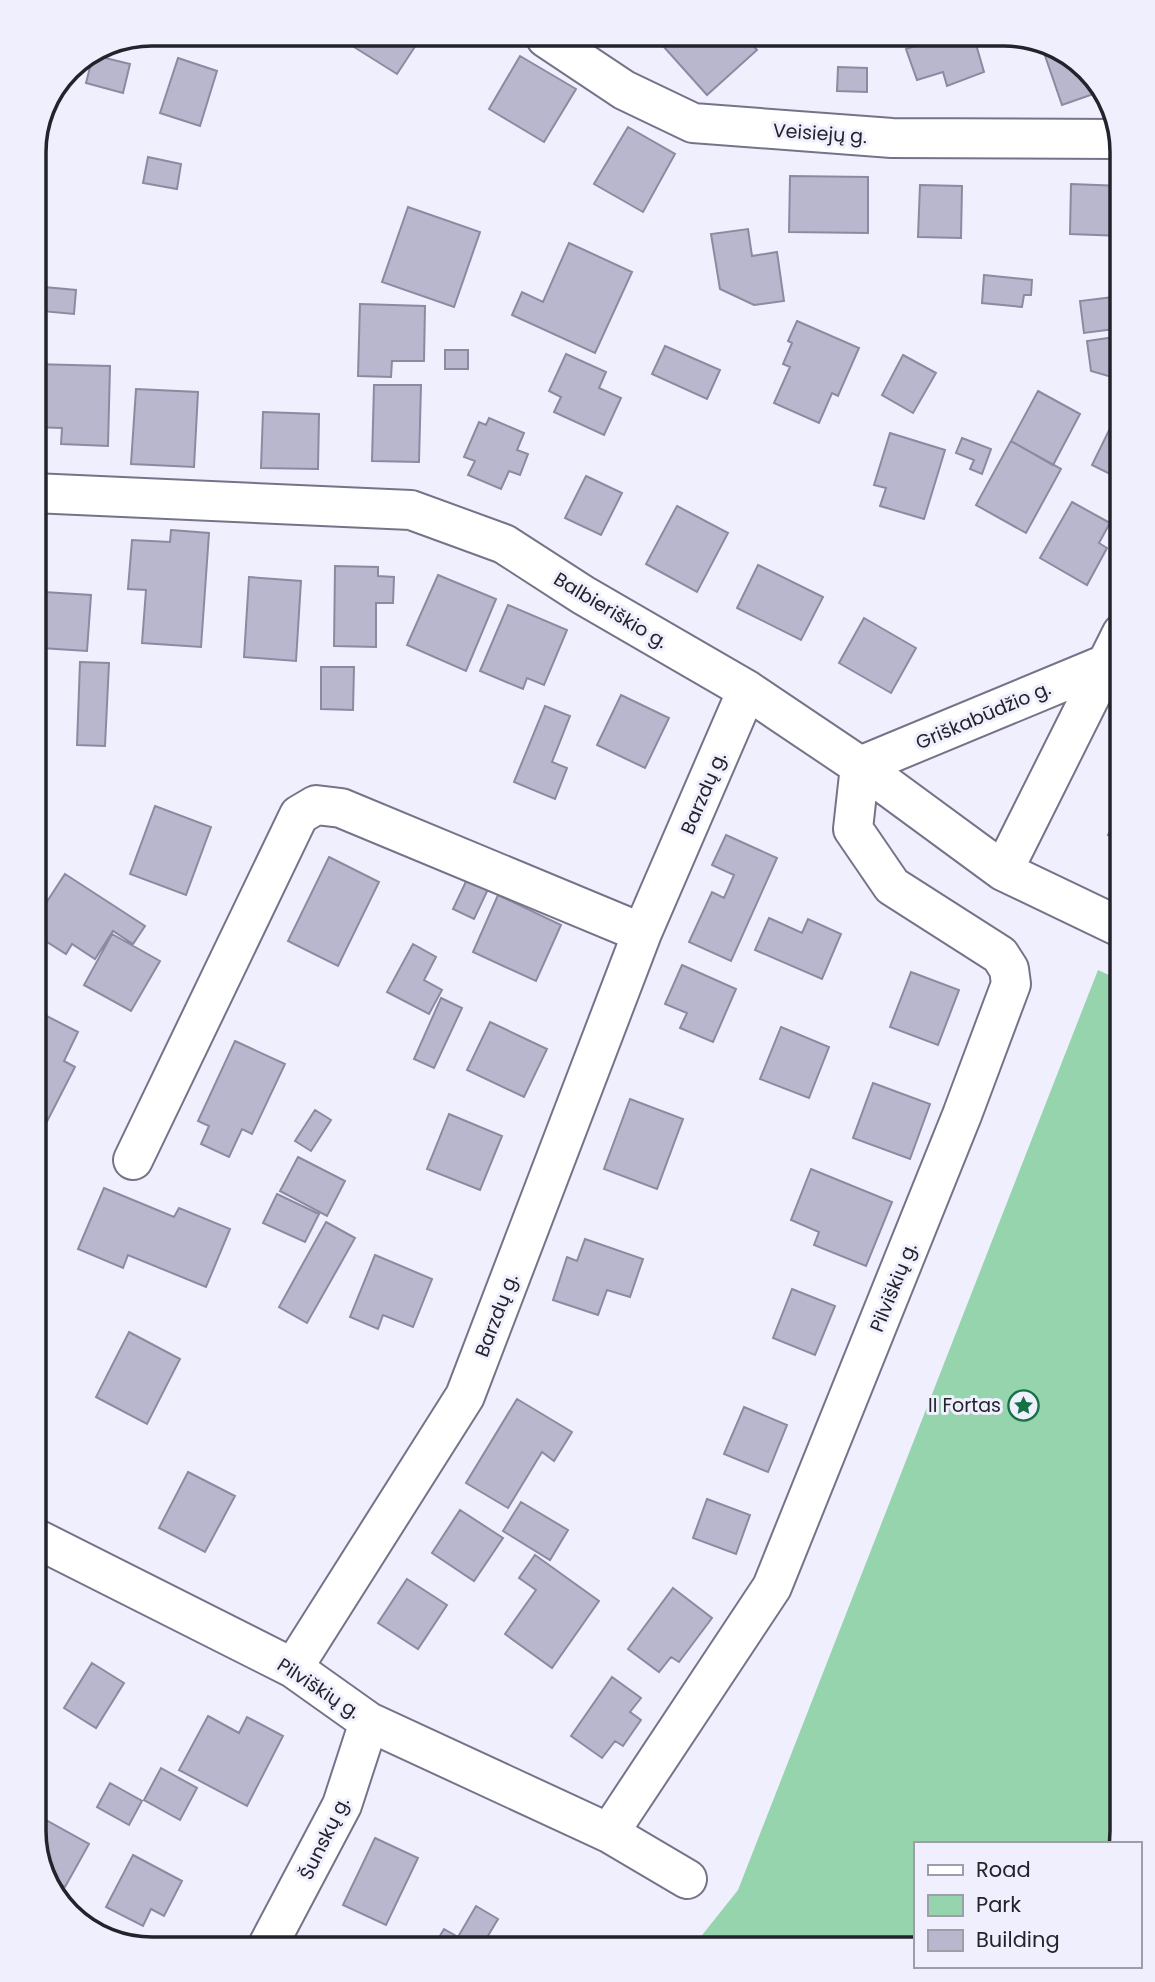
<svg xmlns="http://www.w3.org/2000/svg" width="1155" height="1982" viewBox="0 0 1155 1982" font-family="Poppins,sans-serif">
<rect width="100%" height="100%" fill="#f0effe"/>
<!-- green -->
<path fill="#95d4ad" d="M1098 970 1122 981V1830L1118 1844H915V1949H691L738 1890Z"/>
<!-- building -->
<path fill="#b9b7ce" stroke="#8c8aa0" stroke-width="2" d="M933 34H973L984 72 947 86 943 72 917 80 906 49 935 39Z
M745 36 757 50 707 95 655 37Z
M420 39 397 74 354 47 358 40Z
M1041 44 1069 53 1102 91 1062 105Z
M93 55 130 64 123 93 86 83Z
M520 56 576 89 544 142 489 109Z
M178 58 217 71 200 126 160 113Z
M838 67 867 68V92L837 91Z
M628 127 675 154 643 212 594 184Z
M148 157 181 164 177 189 143 183Z
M790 176 868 177V233L789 232Z
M1071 184 1122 186V236L1070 234Z
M920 185 962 186 961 238 918 237Z
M408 207 480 232 454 307 382 282Z
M748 229 752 256 777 252 784 301 754 305 720 289 711 234Z
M569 243 632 272 595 353 512 315 522 292 543 302Z
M984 275 1032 280 1031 295H1024L1022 307 982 303Z
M33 286 76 290 74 314 42 311 40 332 33 331Z
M1122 296V328L1084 333 1080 301Z
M360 304 425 306 424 361H392L391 377 358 376Z
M797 321 859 348 838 396 832 393 819 423 774 403 790 367 783 364 792 343 788 341Z
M1122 336V380L1091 371 1087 341Z
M665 346 720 370 707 399 652 374Z
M445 350H468V369H445Z
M566 354 606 372 599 388 621 398 604 435 554 412 561 397 549 391Z
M903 355 936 373 913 413 882 395Z
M33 364 110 366 108 446 61 444 62 428 33 427Z
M374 385H421L419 462 372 461Z
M136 389 198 392 194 467 131 464Z
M1038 391 1080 414 1053 465 1011 441Z
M1119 410 1122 412V480L1092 465Z
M263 412 319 414 318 469 261 468Z
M489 418 524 433 517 450 528 454 520 475 509 471 501 489 468 475 475 461 464 457 479 422 486 425Z
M890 433 945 450 924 519 880 506 886 488 874 485Z
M962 438 991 449 982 474 970 469 974 460 956 453Z
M1011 441 1061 469 1026 533 976 505Z
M586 476 622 493 601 535 565 518Z
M1072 502 1110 523 1099 543 1107 548 1087 585 1040 558Z
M677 506 728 533 697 592 646 564Z
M171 530 209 533 201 647 142 643 146 590 128 589 132 540 170 542Z
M758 565 823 597 801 640 737 608Z
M335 566 378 567V576L394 577 393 603H376V647L334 646Z
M438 575 496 599 466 671 407 645Z
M249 577 301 581 296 661 244 657Z
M44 592 91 595 87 651 41 648Z
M508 605 567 630 544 685 527 678 523 689 480 671Z
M864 618 916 648 891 693 839 663Z
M80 662 109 663 105 746 77 745Z
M321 667H354L353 710 321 709Z
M621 695 669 718 645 768 597 745Z
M545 706 570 716 552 762 567 768 555 799 514 782Z
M155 806 211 827 186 895 130 874Z
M1122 806V842L1108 835Z
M726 835 777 858 731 961 689 942 712 892 724 898 734 875 712 865Z
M33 838 44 844 33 862Z
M329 857 379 882 338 966 288 941Z
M65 874 145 926 133 944 113 931 95 959 72 944 66 954 33 933V923Z
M469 875 490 885 474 919 453 909Z
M498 895 561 925 536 981 473 952Z
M769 918 802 933 808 919 841 934 822 979 755 950Z
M112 934 160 961 131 1011 84 985Z
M413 944 436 957 424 980 442 990 429 1014 387 992Z
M682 965 736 989 713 1042 680 1028 687 1013 665 1004Z
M911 972 959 990 938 1045 890 1027Z
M441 998 462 1008 434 1068 414 1059Z
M33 1009 78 1032 64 1061 75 1067 40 1135 33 1131Z
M490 1022 547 1049 524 1097 467 1070Z
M781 1027 829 1047 809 1098 760 1079Z
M235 1041 285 1064 252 1134 242 1129 229 1157 201 1144 209 1126 198 1121Z
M873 1083 930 1104 910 1159 853 1138Z
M630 1099 683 1119 657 1189 604 1169Z
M315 1110 331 1120 311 1151 295 1141Z
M449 1114 502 1136 480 1190 427 1169Z
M298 1157 345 1181 327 1216 280 1191Z
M811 1169 892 1202 866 1266 814 1245 819 1232 791 1220Z
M104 1188 174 1217 179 1208 230 1229 206 1287 128 1255 123 1268 78 1249Z
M277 1194 319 1214 305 1242 263 1223Z
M326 1222 355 1238 307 1323 279 1307Z
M585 1239 643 1259 630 1297 607 1290 598 1315 553 1300 567 1257 577 1261Z
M375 1255 432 1279 413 1327 383 1315 378 1329 350 1317Z
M792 1289 835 1306 815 1355 773 1338Z
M129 1332 180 1359 147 1424 96 1397Z
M517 1399 572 1432 554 1461 542 1452 508 1508 466 1483Z
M744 1407 787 1425 768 1472 724 1454Z
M188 1472 235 1496 205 1552 159 1528Z
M707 1499 750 1515 736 1554 693 1538Z
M521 1502 568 1530 550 1560 503 1531Z
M460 1510 503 1538 474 1581 432 1553Z
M535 1555 599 1601 552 1668 505 1634 536 1590 519 1578Z
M407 1579 447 1605 418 1649 378 1623Z
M673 1588 712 1618 679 1662 671 1657 659 1672 628 1649Z
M33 1636 45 1642 36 1660 33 1659Z
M92 1663 124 1683 96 1728 64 1708Z
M612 1677 641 1698 630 1712 641 1720 623 1746 615 1741 602 1758 571 1736Z
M208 1716 239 1733 247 1717 283 1736 247 1806 179 1770Z
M161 1768 197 1788 180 1820 144 1800Z
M110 1783 142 1801 129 1825 97 1807Z
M37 1815 89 1844 65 1887 44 1876 33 1830Z
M375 1838 418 1858 386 1925 343 1905Z
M133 1855 182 1881 164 1916 151 1909 143 1926 106 1907Z
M476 1906 498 1919 480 1949H432L444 1929 458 1937Z
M329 1937 349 1949H322Z"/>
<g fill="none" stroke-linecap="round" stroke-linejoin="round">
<defs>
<path id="minor" d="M546 38 624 90 693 123 892 138 1119 139
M33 493 411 510 504 544 583 595 747 690 860 766 1003 871 1122 928
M1003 871 1122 633
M133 1160 299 815 316 805 341 808 642 933
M33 1537 293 1668 369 1722 609 1833 687 1879
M293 1668 465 1396 642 933 747 690
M609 1833 772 1587 962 1115 1011 984 1009 969 1000 955 892 886 853 829 860 766 1106 664
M266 1949 342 1805 369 1722"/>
</defs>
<!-- minor casing -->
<use href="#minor" stroke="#757388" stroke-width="42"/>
<!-- minor -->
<use href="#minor" stroke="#fff" stroke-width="38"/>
</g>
<!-- icons -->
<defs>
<symbol id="sight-ring" viewBox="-11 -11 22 22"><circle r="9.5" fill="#f0effe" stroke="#167246" stroke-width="1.5"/><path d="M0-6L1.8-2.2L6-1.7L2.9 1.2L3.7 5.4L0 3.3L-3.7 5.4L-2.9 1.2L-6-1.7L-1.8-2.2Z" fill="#167246"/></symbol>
</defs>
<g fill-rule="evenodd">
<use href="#sight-ring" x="1006" y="1388" width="35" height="35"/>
</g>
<g text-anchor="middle" stroke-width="6" stroke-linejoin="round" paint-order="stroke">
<!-- street labels -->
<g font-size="19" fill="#23232b" stroke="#f0effe">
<text transform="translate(820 133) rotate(4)" y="7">Veisiejų g.</text>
<text transform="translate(611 610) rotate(31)" y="7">Balbieriškio g.</text>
<text transform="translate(983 715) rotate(-23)" y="7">Griškabūdžio g.</text>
<text transform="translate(703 793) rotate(-67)" y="7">Barzdų g.</text>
<text transform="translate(893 1287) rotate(-68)" y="7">Pilviškių g.</text>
<text transform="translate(496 1315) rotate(-69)" y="7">Barzdų g.</text>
<text transform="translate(319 1688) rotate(33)" y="7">Pilviškių g.</text>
<text transform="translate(324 1838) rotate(-64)" y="7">Šunskų g.</text>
</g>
<!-- poi labels -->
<g font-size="19" fill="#23232b" stroke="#f0effe" text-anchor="end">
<text x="1001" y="1412">II Fortas</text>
</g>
</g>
<!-- crop -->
<path d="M0 0H1155V1982H0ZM152 46H1004A106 106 0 0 1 1110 152V1831A106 106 0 0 1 1004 1937H152A106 106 0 0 1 46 1831V152A106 106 0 0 1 152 46Z" fill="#f0effe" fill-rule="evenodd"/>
<path fill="none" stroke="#23232b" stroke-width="3.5" d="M152 46H1004A106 106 0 0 1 1110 152V1831A106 106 0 0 1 1004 1937H152A106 106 0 0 1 46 1831V152A106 106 0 0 1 152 46Z"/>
<!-- legend -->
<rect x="914" y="1842" width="228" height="126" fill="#f0effe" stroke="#9e9daa" stroke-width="2"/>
<rect x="928" y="1865" width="35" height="10" fill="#ffffff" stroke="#9e9daa" stroke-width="2"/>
<text x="976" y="1877" font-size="21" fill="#23232b">Road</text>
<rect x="928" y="1895" width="35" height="21" fill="#95d4ad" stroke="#9e9daa" stroke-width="2"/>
<text x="976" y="1912" font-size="21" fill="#23232b">Park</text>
<rect x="928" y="1930" width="35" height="21" fill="#b9b7ce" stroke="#9e9daa" stroke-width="2"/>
<text x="976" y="1947" font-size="21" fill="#23232b">Building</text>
</svg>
